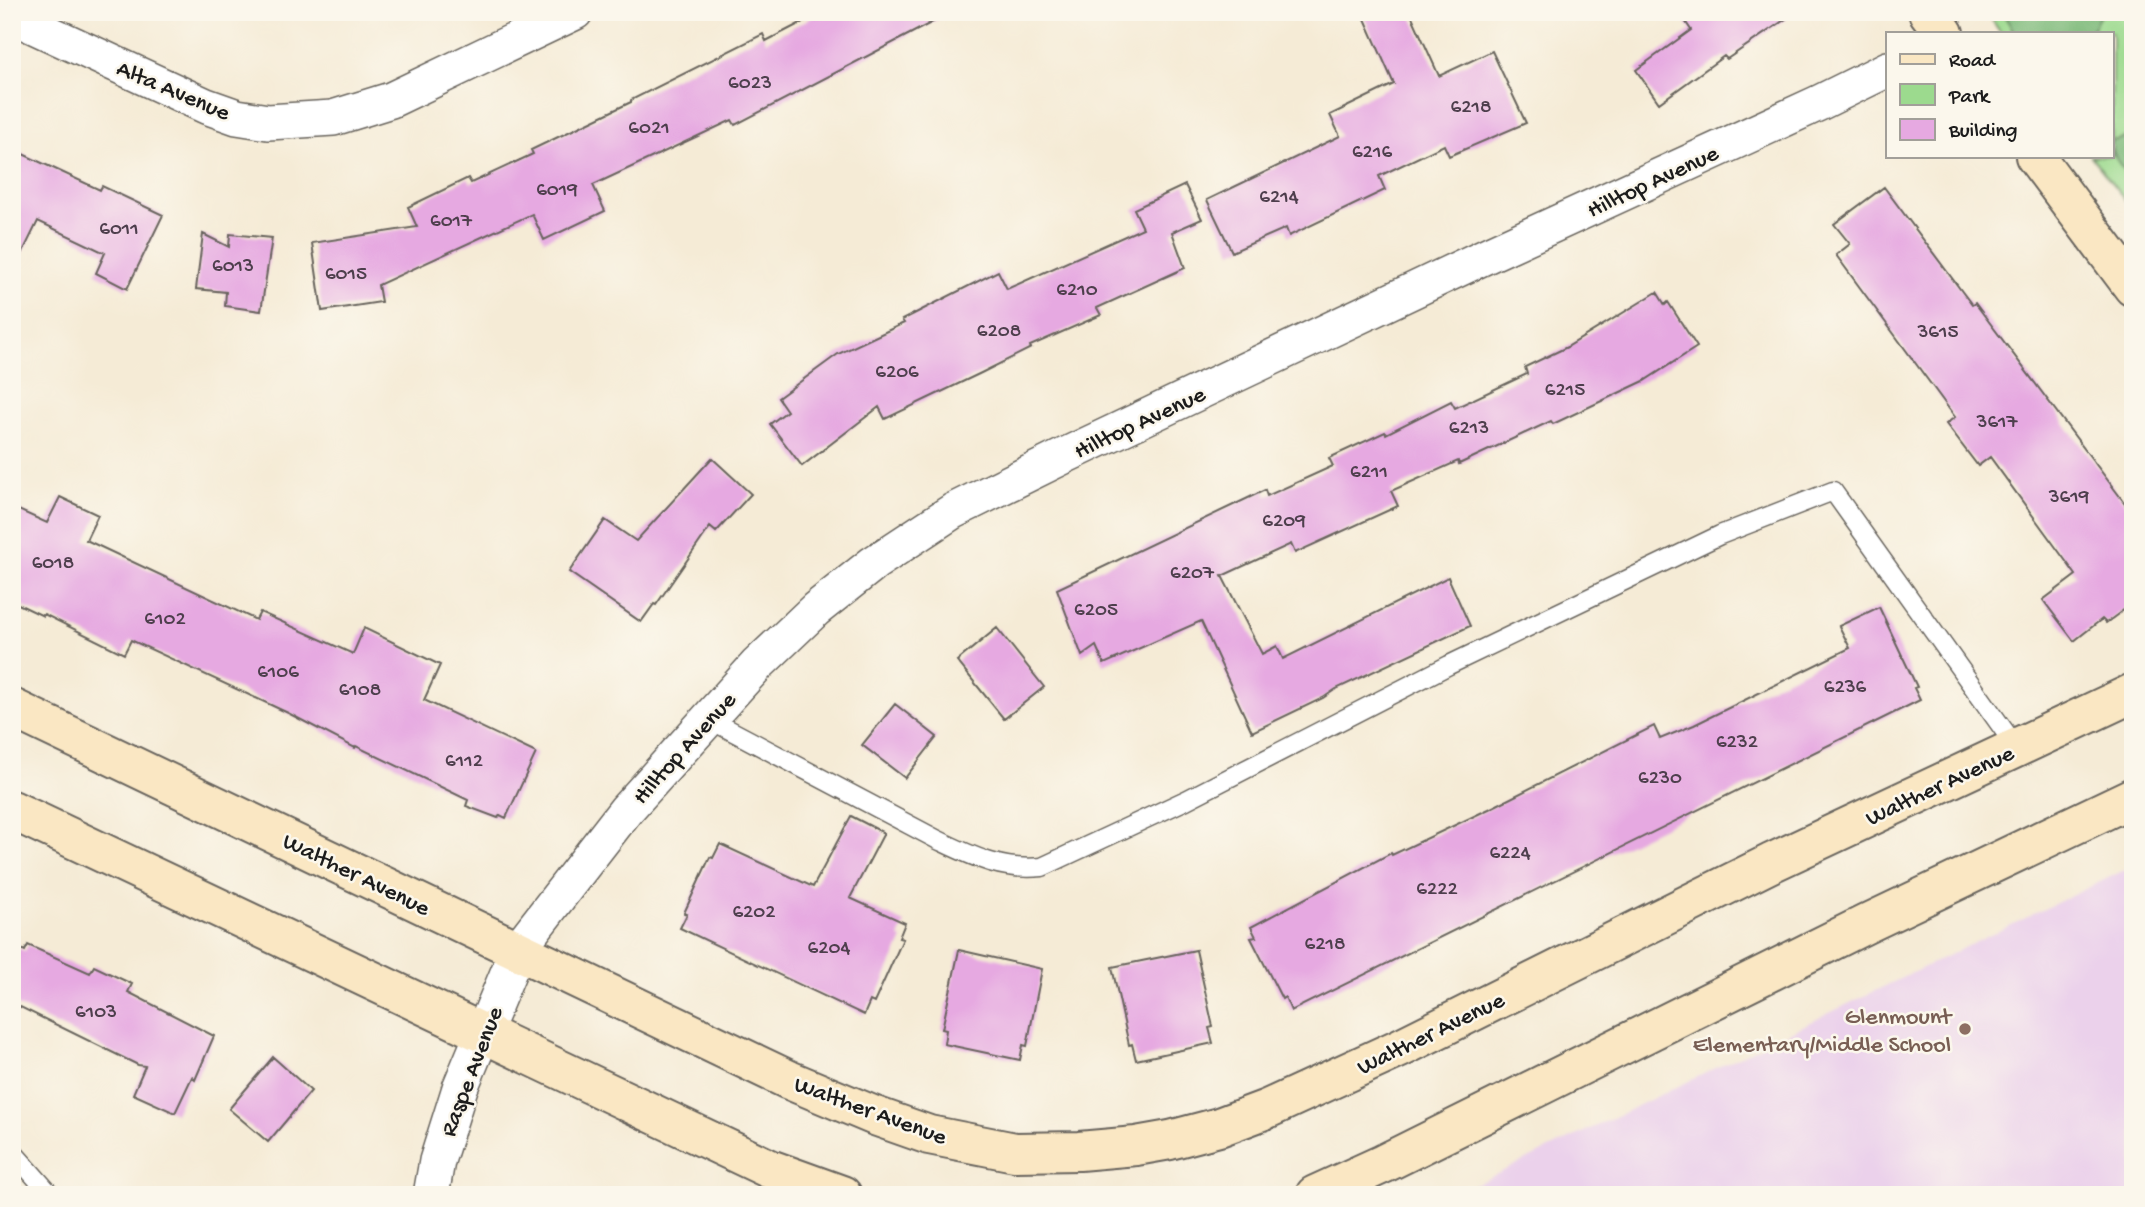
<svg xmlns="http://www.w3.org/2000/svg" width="2145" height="1207" viewBox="0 0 2145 1207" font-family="'Gochi Hand',sans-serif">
<rect width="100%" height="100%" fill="#fbf7ec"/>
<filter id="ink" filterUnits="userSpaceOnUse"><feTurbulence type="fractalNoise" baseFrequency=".0143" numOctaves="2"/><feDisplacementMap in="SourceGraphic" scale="14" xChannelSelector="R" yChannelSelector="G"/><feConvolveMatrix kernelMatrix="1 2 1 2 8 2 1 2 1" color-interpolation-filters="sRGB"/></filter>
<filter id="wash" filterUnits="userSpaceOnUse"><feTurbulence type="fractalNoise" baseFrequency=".00686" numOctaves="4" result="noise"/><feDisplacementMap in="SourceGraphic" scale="28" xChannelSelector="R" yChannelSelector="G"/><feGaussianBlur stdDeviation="1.57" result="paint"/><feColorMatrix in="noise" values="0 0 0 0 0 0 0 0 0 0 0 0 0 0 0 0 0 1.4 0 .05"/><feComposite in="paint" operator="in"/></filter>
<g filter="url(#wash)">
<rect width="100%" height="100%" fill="#f5ebd6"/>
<!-- built -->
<path fill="#ebd1eb" d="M2133 866V1195H1452L1462 1191Z"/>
<!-- green -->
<path fill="#9cda8e" stroke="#5c7b55" stroke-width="2" d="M1986 12H2133V210L2091 156H2112V33H2001Z"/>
<!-- forest -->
<path fill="#7dba79" stroke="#4c6b4a" stroke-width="2" d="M2002 12H2102L2090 33H2015Z
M2133 136V179C2122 168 2112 158 2112 141Z"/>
<g id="blocks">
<!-- building -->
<path fill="#e6a9e1" d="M822 12H952L735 125 732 120 593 185 605 211 544 240 532 214 378 285 381 302 322 311 312 243 417 227 408 207 468 178 471 183 533 154 531 150 631 102V100L763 34 766 41Z
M1362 12H1410L1439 76 1492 51 1526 123 1449 156 1444 145 1379 176 1385 190 1289 236 1286 228 1232 252 1207 200 1340 136 1330 115 1394 84Z
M1679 12H1796L1727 59 1724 56 1659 103 1636 70 1691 30Z
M12 149 100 190 102 186 163 215 127 289 96 273 105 253 38 221 12 274Z
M1185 185 1202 219 1172 232 1185 268 1097 308 1101 315 1030 346 1031 348 981 373 885 419 879 407 802 466 770 424 787 411 778 398 838 354 904 323 902 320 998 271 1007 289 1143 228 1134 209Z
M1884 187 1972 305 1975 303 2133 514V603L2106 623 2102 619 2074 641 2043 600 2076 575 1990 457 1978 466 1946 424 1955 417 1836 255 1850 244 1834 224Z
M203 234 229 247 230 234 272 238 261 311 225 306 226 292 196 289Z
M1657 292 1665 305 1668 302 1697 347 1644 381 1553 424 1551 421 1459 464 1458 461 1391 491 1398 506 1295 553 1291 544 1222 576 1262 654 1277 646 1283 659 1448 577 1470 626 1336 689 1323 698 1252 732 1201 621 1104 664 1096 646 1082 656 1057 589 1265 490 1267 496 1333 466 1329 458 1385 432 1386 434 1451 401 1455 408 1527 374 1525 367 1567 347Z
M712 458 751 494 716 532 710 527 656 605 654 604 641 622 569 572 605 520 636 541Z
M60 497 98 515 86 540 256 620 260 612 353 654 364 628 440 665 424 700 536 753 506 818 500 815 498 818 466 806 468 800 356 746 355 748 288 713 131 640 124 654 44 614 43 616 12 601V507L47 523Z
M1879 607 1917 687 1914 688 1920 700 1291 1011 1285 997 1282 999 1251 938 1256 937 1251 927 1391 853 1392 855 1489 809 1654 726 1660 739 1694 725 1850 648 1839 626Z
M997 628 1044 687 1004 719 957 661Z
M895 704 937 737 905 778 862 745Z
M851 816 884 833 850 898 905 923 899 938 903 939 874 1003 870 1001 864 1015 680 928 687 914 684 913 710 857 713 858 720 844 813 887Z
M12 945 25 951 28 945 90 973 94 966 132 984 128 992 214 1036 195 1080 192 1077 175 1113 133 1094 145 1066 138 1065 12 1003Z
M959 950 1042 969 1027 1046 1023 1045 1020 1060 944 1044 946 1030 942 1029Z
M1196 950 1213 1027 1209 1028 1213 1043 1136 1060 1132 1044 1129 1045 1112 967Z
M273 1057 311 1091 268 1142 229 1109Z"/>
</g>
</g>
<g filter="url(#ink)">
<use href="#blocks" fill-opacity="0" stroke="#68645d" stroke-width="2"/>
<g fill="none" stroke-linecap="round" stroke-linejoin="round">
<defs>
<path id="lane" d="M709 719 938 840C974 857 1001 871 1042 867L1186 800 1449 665 1720 535 1833 491 2016 747
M12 1151 51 1195"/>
<path id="street" d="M12 16 206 106 237 117 268 122 333 118 391 100 575 12
M431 1195 437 1161 460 1088 518 949 626 810 757 665 816 609 874 563 953 511 1066 455 1492 253 1819 103 1888 69"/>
<path id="secondary" d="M1928 12 1944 33
M2035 156 2133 287
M12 708 789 1080 875 1116 929 1135 1015 1152 1079 1151 1136 1146 1170 1140 1219 1127 1267 1109 1400 1048 1771 863 2133 693
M12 810 770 1169 842 1195
M1315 1195 1383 1164 1866 924 2133 797"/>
</defs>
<!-- lane casing -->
<use href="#lane" stroke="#68645d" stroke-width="21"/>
<!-- street casing -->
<use href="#street" stroke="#68645d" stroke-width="38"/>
<!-- secondary casing -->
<use href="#secondary" stroke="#68645d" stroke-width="42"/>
<!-- lane -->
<use href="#lane" stroke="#fff" stroke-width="18"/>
<!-- street -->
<use href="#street" stroke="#fff" stroke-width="35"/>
<!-- secondary -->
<use href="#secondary" stroke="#fae7c3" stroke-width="38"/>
</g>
</g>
<!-- markers -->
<circle fill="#8d6e63" stroke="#fbf7ec" stroke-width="2.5" cx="1965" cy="1029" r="7"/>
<g text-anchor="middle" stroke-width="5" stroke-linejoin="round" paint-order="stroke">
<!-- number labels -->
<g font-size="21" fill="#4e3f4d">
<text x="750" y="88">6023</text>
<text x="1471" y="112">6218</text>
<text x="649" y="133">6021</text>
<text x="1372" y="157">6216</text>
<text x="557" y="195">6019</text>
<text x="1279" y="202">6214</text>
<text x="451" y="226">6017</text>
<text x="119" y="234">6011</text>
<text x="233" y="271">6013</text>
<text x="346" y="279">6015</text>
<text x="1077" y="295">6210</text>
<text x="999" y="336">6208</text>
<text x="1938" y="337">3615</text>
<text x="897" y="377">6206</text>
<text x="1565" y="395">6215</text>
<text x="1997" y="427">3617</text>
<text x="1469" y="433">6213</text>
<text x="1369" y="477">6211</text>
<text x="2069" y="502">3619</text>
<text x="1284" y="526">6209</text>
<text x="53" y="568">6018</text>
<text x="1192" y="578">6207</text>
<text x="1096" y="615">6205</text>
<text x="165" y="624">6102</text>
<text x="278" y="677">6106</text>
<text x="1845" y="692">6236</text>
<text x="360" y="695">6108</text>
<text x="1737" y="747">6232</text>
<text x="464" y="766">6112</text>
<text x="1660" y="783">6230</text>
<text x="1510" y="858">6224</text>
<text x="1437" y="894">6222</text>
<text x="754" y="917">6202</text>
<text x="1325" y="949">6218</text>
<text x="829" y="953">6204</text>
<text x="96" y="1017">6103</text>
</g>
<!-- street labels -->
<g font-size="24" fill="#1c1c1c" stroke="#fbf7ec">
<text transform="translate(174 89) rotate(23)" y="8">Alta Avenue</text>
<text transform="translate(1652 180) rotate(-25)" y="8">Hilltop Avenue</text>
<text transform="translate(1139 421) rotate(-25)" y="8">Hilltop Avenue</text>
<text transform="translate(683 747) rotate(-48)" y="8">Hilltop Avenue</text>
<text transform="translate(1939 784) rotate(-25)" y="8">Walther Avenue</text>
<text transform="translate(357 873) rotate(26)" y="8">Walther Avenue</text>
<text transform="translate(1430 1032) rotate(-26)" y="8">Walther Avenue</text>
<text transform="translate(470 1071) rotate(-69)" y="8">Raspe Avenue</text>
<text transform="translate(871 1109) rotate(20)" y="8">Walther Avenue</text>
</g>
<!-- education labels -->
<g font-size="24" fill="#785e54" stroke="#fbf7ec" text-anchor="end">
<text x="1951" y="1023">Glenmount<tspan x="1951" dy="28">Elementary/Middle School</tspan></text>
</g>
</g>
<!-- margin -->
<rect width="2145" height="1207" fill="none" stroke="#fbf7ec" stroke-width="42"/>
<!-- legend -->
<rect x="1886" y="32" width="228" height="126" fill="#fbf7ec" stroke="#a29f99" stroke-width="2"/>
<rect x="1900" y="54" width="35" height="10" fill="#fae7c3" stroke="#a29f99" stroke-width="2"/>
<text x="1949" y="66" font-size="21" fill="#1c1c1c">Road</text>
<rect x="1900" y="84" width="35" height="21" fill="#9cda8e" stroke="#a29f99" stroke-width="2"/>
<text x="1949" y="102" font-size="21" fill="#1c1c1c">Park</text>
<rect x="1900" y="119" width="35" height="21" fill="#e6a9e1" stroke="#a29f99" stroke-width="2"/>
<text x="1949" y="136" font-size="21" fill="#1c1c1c">Building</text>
</svg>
